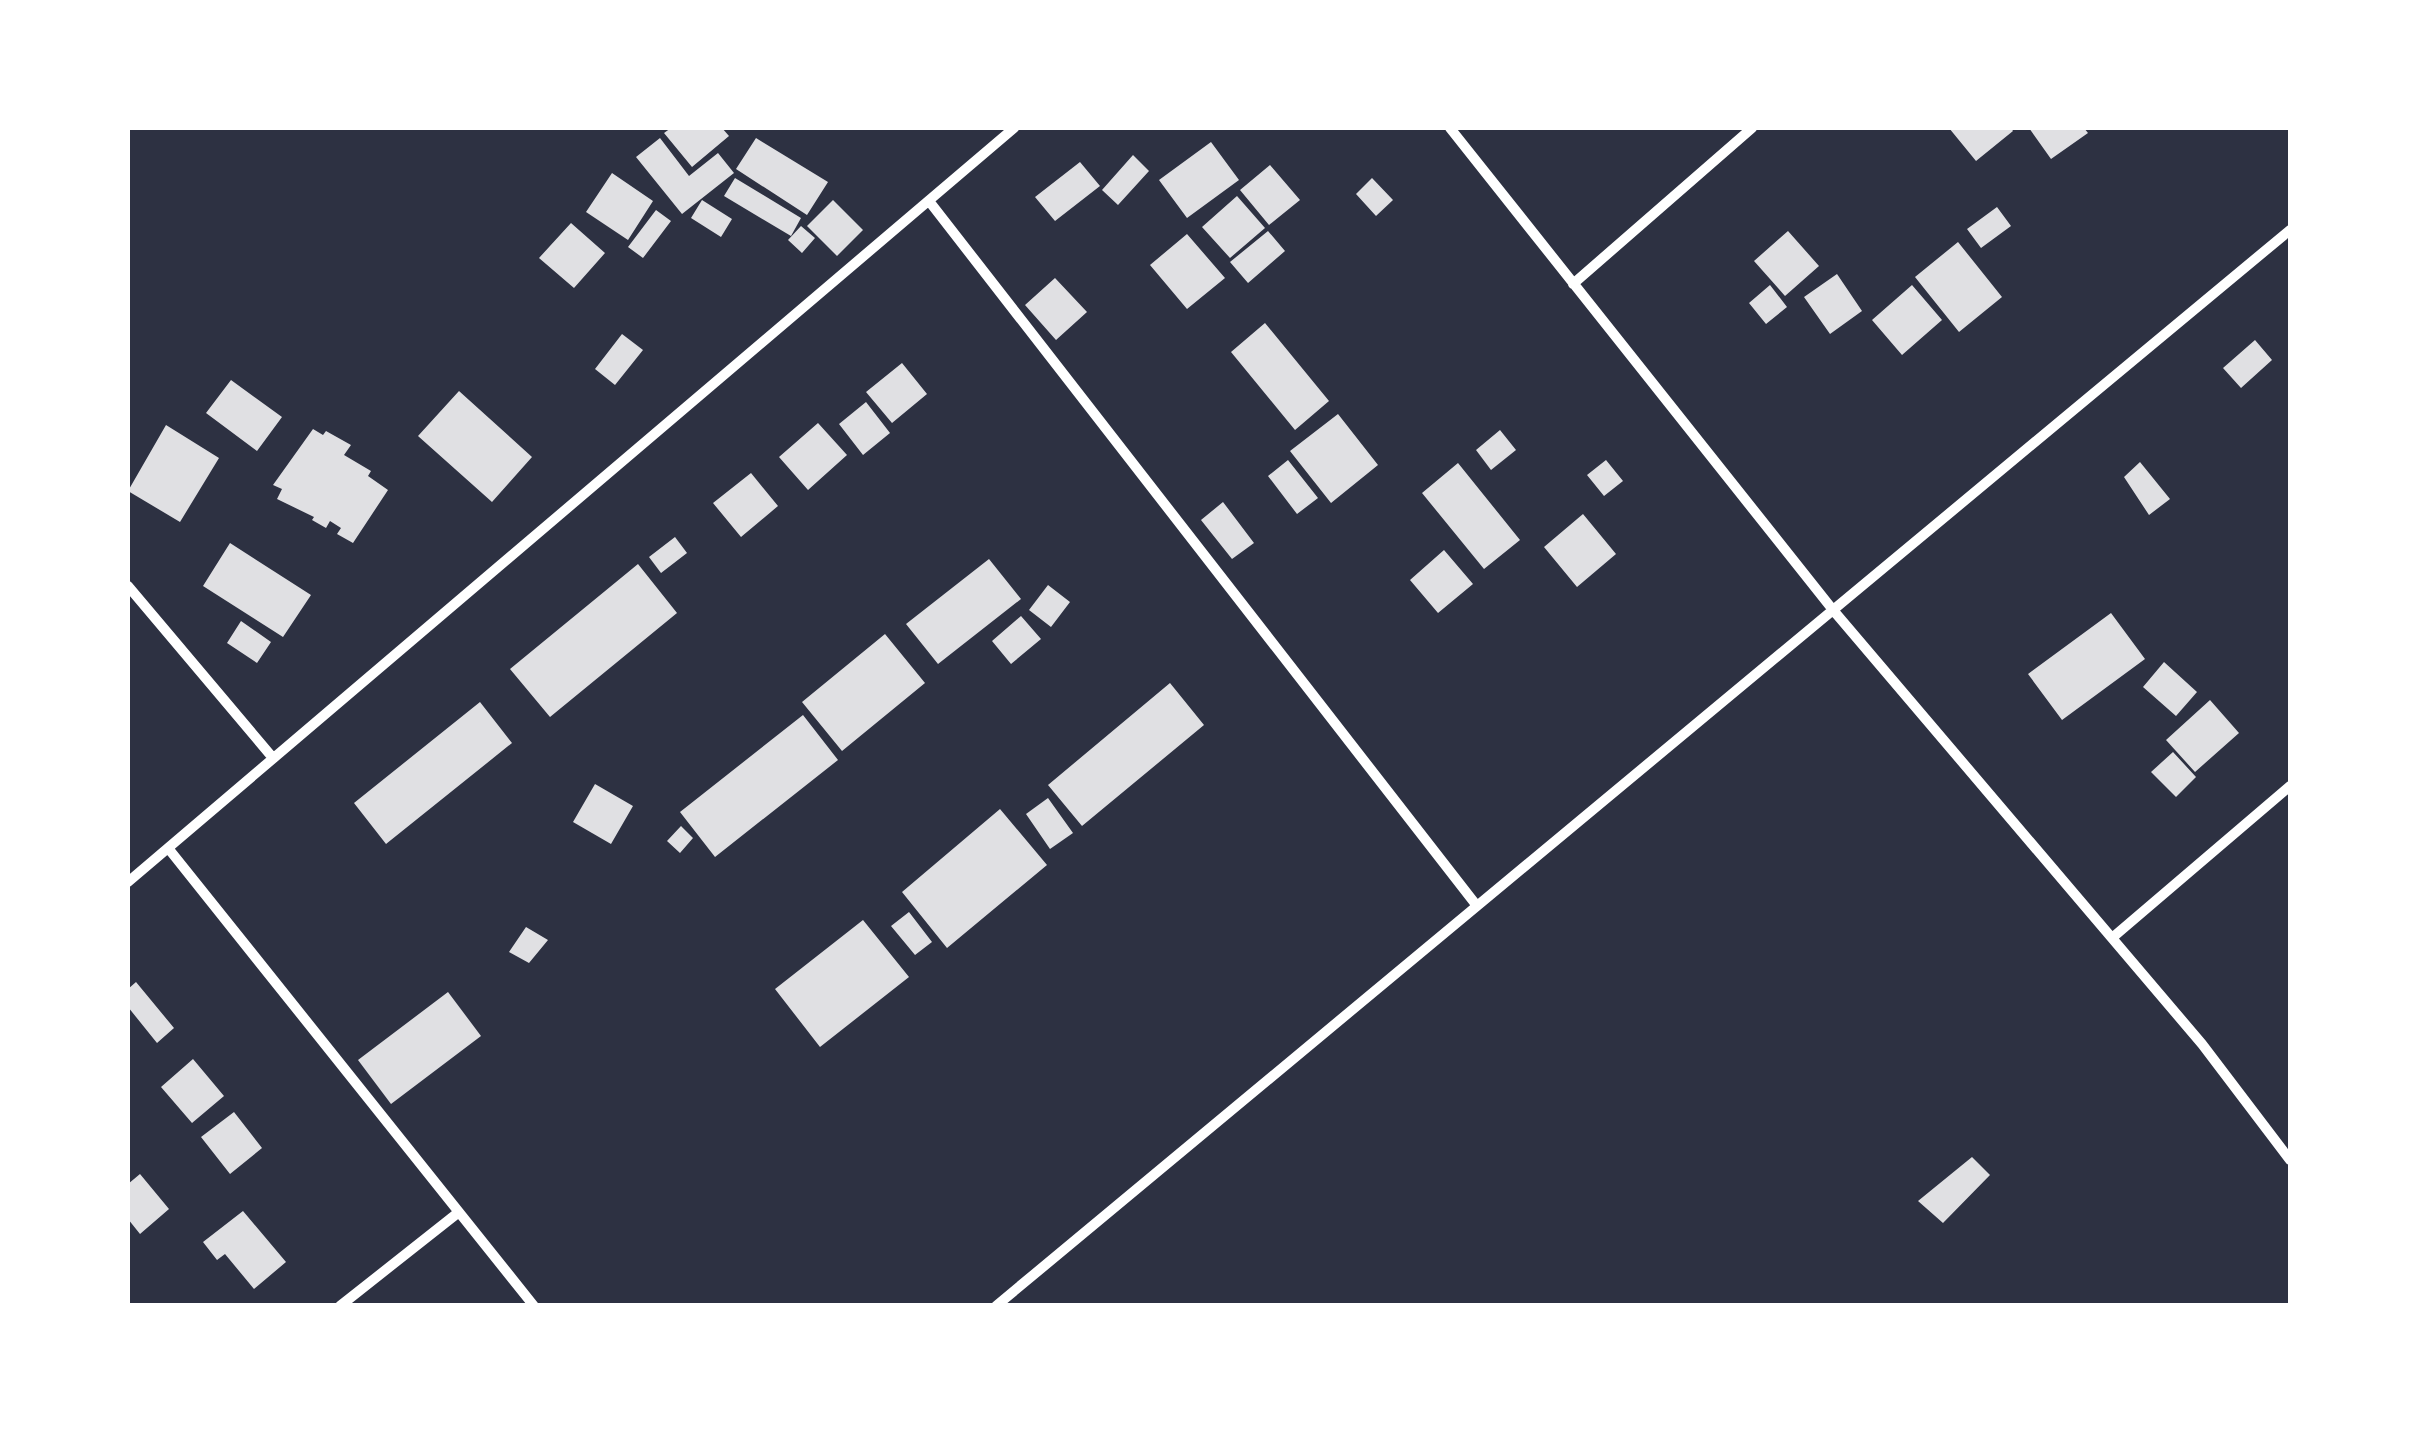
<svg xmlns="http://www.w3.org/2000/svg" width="2418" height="1433" viewBox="0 0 2418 1433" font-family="'Source Sans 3',sans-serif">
<rect width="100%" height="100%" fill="#2d3142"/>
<!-- building -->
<path fill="#e0e0e3" d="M671 128H722L729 136 692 167 664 133Z
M1949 128H2011L2013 131 1976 161Z
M2029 128H2084L2088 133 2051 159Z
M660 138 689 176 718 153 734 173 682 214 636 157Z
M756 138 828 182 807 215 736 169Z
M1211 142 1239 180 1187 218 1159 180Z
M1133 155 1149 171 1118 205 1102 190Z
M1080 162 1100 186 1055 221 1035 197Z
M1270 165 1300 200 1269 225 1240 190Z
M612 173 653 201 628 240 586 212Z
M735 178 801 218 791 236 724 196Z
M1372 178 1393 200 1376 216 1356 194Z
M1237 196 1265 228 1230 258 1202 227Z
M702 200 732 219 721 237 691 218Z
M833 200 863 230 837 256 807 226Z
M1997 207 2011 226 1981 248 1967 229Z
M656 210 671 221 643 258 628 247Z
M571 223 605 253 574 288 539 258Z
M801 226 815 238 802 253 788 240Z
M1268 231 1285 251 1248 283 1230 262Z
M1788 231 1819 266 1785 296 1754 261Z
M1187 234 1225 278 1187 309 1150 265Z
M1958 242 2002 297 1959 332 1915 277Z
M1837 274 1862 311 1830 334 1804 297Z
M1055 278 1087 312 1056 340 1025 305Z
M1770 285 1787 307 1766 324 1749 303Z
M1912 285 1942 320 1902 355 1872 320Z
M1265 323 1329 401 1295 430 1231 352Z
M622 334 643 350 615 385 595 369Z
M2255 340 2272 360 2241 388 2223 368Z
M902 363 927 394 892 423 866 392Z
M231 380 282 417 257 451 206 413Z
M459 391 532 457 492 502 418 436Z
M866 402 890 433 863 455 839 424Z
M1338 414 1378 465 1331 503 1290 451Z
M818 423 847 455 808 490 779 457Z
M166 425 219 458 180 522 128 491Z
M313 429 323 435 326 431 351 445 344 455 371 471 368 476 388 490 353 543 337 534 341 528 330 521 326 528 312 520 314 517 277 499 282 489 273 485Z
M1500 430 1516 450 1491 470 1476 450Z
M1288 460 1318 498 1297 514 1268 476Z
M1606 460 1623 481 1604 496 1587 475Z
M2140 462 2170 499 2149 515 2124 477Z
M1458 463 1520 540 1484 569 1422 493Z
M751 473 778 506 741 537 713 503Z
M1223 502 1254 543 1232 559 1201 520Z
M1583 514 1616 554 1577 587 1544 547Z
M675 537 687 553 661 573 649 557Z
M230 543 311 595 283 637 203 586Z
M1444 550 1473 584 1438 613 1410 580Z
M989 559 1021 599 938 664 906 624Z
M638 564 677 613 550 717 510 669Z
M1048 585 1070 602 1051 627 1029 610Z
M2111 613 2145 659 2062 720 2028 674Z
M1021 616 1041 639 1011 664 992 641Z
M241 621 271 642 257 663 227 643Z
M885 634 925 683 842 751 802 702Z
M2164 662 2197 692 2176 716 2143 687Z
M1170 683 1204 725 1082 826 1048 785Z
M2210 700 2239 733 2195 772 2166 740Z
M480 702 512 743 386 844 354 803Z
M803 715 838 760 715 857 680 812Z
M2173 752 2196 777 2176 797 2151 772Z
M595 784 633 806 611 844 573 822Z
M1048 798 1073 833 1050 849 1026 814Z
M1000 809 1047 865 947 948 902 892Z
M681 826 693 838 680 853 667 841Z
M909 912 932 942 915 955 891 926Z
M863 920 909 977 820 1047 775 989Z
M526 927 548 940 529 963 509 952Z
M136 982 174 1028 157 1043 128 1007V989Z
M448 992 481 1036 391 1104 358 1060Z
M193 1059 224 1096 192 1123 161 1087Z
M234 1112 262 1148 230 1174 201 1137Z
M1972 1157 1990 1175 1943 1223 1918 1201Z
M140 1174 169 1209 140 1234 128 1219V1184Z
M243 1211 286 1262 254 1289 225 1254 217 1260 203 1242Z"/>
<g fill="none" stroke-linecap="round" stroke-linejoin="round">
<!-- minor -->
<path stroke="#fff" stroke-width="10" d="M1450 128 1833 610 2202 1044 2290 1160
M929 201 1477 906
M1573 284 1752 128
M128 586 273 758
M168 848 534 1306
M128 882 1014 128
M2112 938 2290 786
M340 1306 459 1212
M996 1306 2290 230"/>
</g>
<!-- border -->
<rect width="2418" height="1433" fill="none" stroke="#ffffff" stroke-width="260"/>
</svg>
